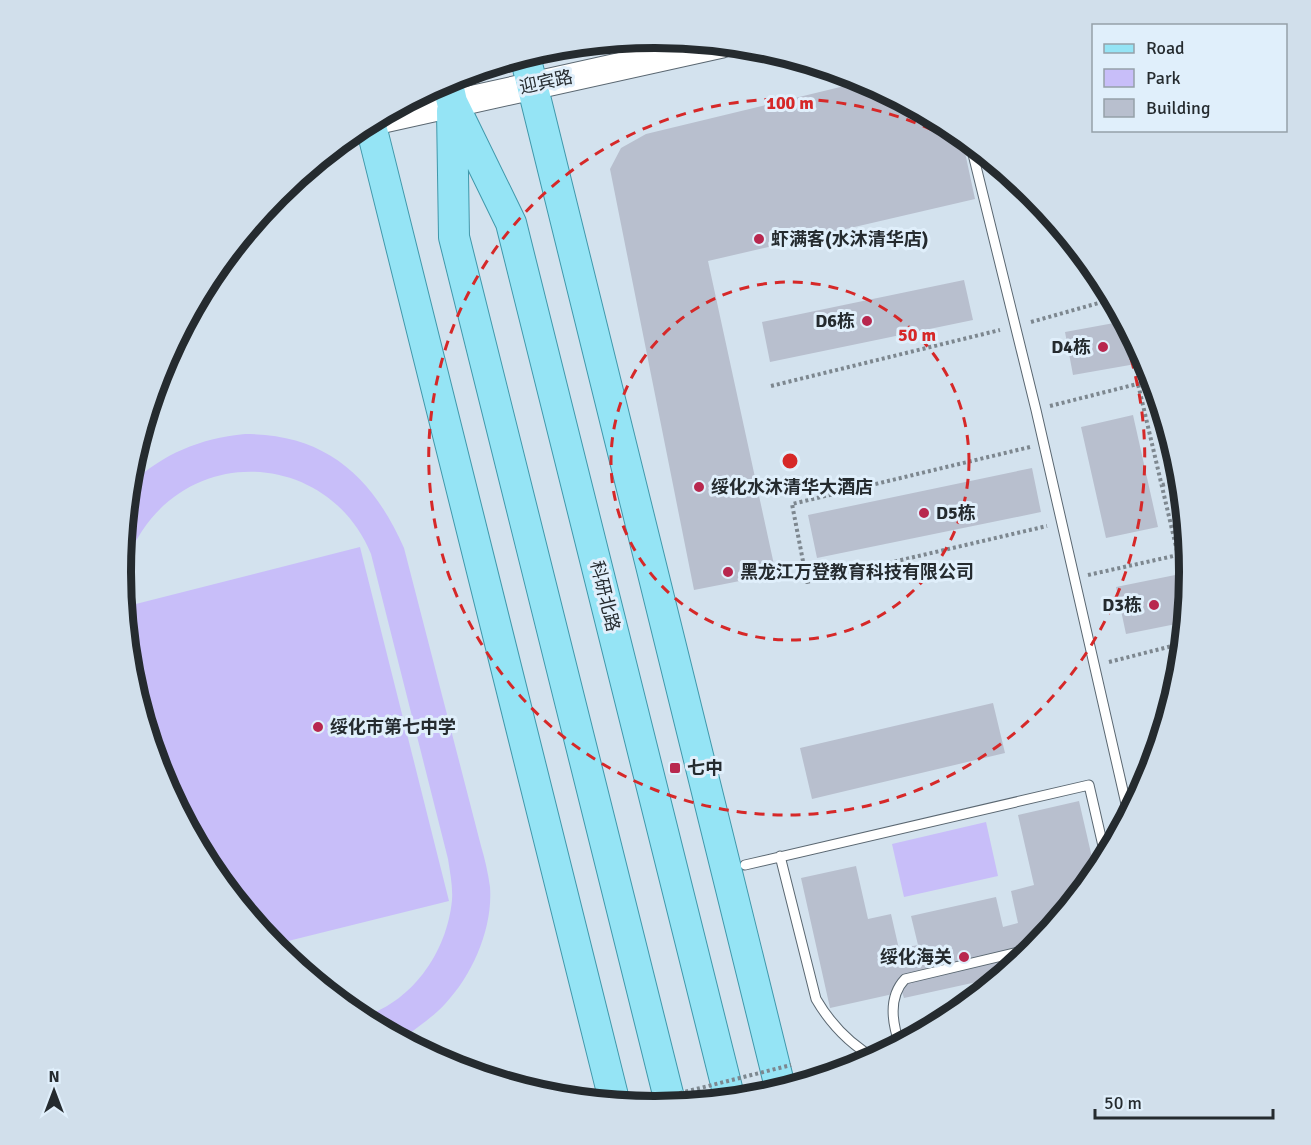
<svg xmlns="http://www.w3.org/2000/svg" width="1311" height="1145" viewBox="0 0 1311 1145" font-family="Signika,'Noto Sans SC',sans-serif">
<rect width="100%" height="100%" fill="#d3e2ee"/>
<!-- green -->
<path fill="#c8bef9" d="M245 434C326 434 372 476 404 548L481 846C485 859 488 873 490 887 493 928 473 974 445 1004 434 1016 419 1026 406 1036L398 1039 359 1018C411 1004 447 953 452 900 453 887 450 872 448 859L371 554C331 456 201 442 142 531 133 545 123 564 121 581V572L129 485C165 453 198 439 245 434Z
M360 547 449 901 272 945 210 869 172 797 124 607Z
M986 822 998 876 904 897 892 844Z"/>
<!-- building -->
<path fill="#b8bfce" d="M865 81 953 128 961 134 975 199 708 261 776 574 694 590 610 169 621 148 646 134Z
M964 280 973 320 770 362 762 322Z
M1125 321 1147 362 1073 375 1065 332Z
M1133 415 1158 527 1106 538 1081 427Z
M1032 468 1041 512 817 558 808 515Z
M1190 572 1186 622 1126 634 1116 587Z
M993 703 1005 753 812 799 800 748Z
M1079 801 1096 875 1034 951 1004 976 904 998 902 992 830 1008 801 878 856 866 868 919 891 914 899 949 918 945 911 916 996 897 1003 927 1018 923 1011 891 1034 885 1018 815Z"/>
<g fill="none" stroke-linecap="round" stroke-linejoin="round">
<defs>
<path id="lane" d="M970 142 1036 410 1129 817
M780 856 816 999C830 1023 851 1045 876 1059
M745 865 1089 785 1106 859
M900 1045C892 1023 888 997 905 979L1027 950 1033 952"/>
<path id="secondary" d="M370 122 722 44"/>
<path id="primary" d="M525 56 781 1091
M447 80 452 102 511 223 730 1100
M452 111 454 237 671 1106
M370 122 615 1104"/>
</defs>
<!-- lane casing -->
<use href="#lane" stroke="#5a6771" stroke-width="11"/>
<!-- secondary casing -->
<use href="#secondary" stroke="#5a6771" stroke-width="29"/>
<!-- primary casing -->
<use href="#primary" stroke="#4098ab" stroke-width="32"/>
<!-- path -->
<path stroke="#7d878f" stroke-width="4" stroke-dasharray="3 3" stroke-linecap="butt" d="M1031 322 1113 299
M771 386 1000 330
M1050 406 1153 380
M1030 447 792 504 807 582 1047 526
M1162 485 1181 481
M1088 575 1178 555 1138 384
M1109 662 1184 643"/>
<!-- lane -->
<use href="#lane" stroke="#fff" stroke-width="9"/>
<!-- secondary -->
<use href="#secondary" stroke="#fff" stroke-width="27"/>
<!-- primary -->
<use href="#primary" stroke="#95e4f5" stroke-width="30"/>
<!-- path-bridge -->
<path stroke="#7d878f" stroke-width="4" stroke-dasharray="3 3" stroke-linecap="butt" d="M633 1105 791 1065"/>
</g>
<!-- distance rings -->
<g fill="none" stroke="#d62828" stroke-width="3" stroke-dasharray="10 8">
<circle cx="790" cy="461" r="179"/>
<path d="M1076 246A358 358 0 1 1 1056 221"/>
</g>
<!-- markers -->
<g fill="#b8274e" stroke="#e0effb" stroke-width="2">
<circle cx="759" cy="239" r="6"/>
<circle cx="867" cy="321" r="6"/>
<circle cx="1103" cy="347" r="6"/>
<circle cx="699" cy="487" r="6"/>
<circle cx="924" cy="513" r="6"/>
<circle cx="728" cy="572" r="6"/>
<circle cx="1154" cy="605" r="6"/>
<circle cx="318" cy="727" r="6"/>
<rect x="669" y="762" width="12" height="12" rx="3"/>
<circle cx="964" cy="957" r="6"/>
</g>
<g text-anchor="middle" stroke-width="6" stroke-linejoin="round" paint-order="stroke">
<!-- street labels -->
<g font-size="18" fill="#252b2f" stroke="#e0effb">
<text transform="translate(546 82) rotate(-12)" y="6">迎宾路</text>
<text transform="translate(605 596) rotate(76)" y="6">科研北路</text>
</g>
<!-- poi labels -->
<g font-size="18" font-weight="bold" fill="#252b2f" stroke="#e0effb" text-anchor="start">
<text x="771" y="245">虾满客(水沐清华店)</text>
<text x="855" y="327" text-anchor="end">D6栋</text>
<text x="1091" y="353" text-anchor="end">D4栋</text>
<text x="711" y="493">绥化水沐清华大酒店</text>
<text x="936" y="519">D5栋</text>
<text x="740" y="578">黑龙江万登教育科技有限公司</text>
<text x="1142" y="611" text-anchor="end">D3栋</text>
<text x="330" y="733">绥化市第七中学</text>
<text x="687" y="774">七中</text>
<text x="952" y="963" text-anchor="end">绥化海关</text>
</g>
</g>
<!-- crop -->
<path d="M0 0H1311V1145H0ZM131 572a524 524 0 1 1 1048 0a524 524 0 1 1-1048 0Z" fill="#d1dfeb" fill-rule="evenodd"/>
<path fill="none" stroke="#252b2f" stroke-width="8" d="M131 572a524 524 0 1 1 1048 0a524 524 0 1 1-1048 0Z"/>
<circle cx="790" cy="461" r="9" fill="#d62828" stroke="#e0effb" stroke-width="3"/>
<g font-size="18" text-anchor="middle" font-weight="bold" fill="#d62828" stroke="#e0effb" stroke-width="6" stroke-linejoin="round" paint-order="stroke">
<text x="790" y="109">100 m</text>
<text x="917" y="341">50 m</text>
</g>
<!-- legend -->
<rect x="1092" y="24" width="195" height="108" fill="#e0effb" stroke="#95a1a9" stroke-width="1.5"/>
<rect x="1104" y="44" width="30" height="9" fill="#95e4f5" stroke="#95a1a9" stroke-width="1.5"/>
<text x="1146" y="54" font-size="18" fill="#252b2f">Road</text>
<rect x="1104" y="69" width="30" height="18" fill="#c8bef9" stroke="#95a1a9" stroke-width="1.5"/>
<text x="1146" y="84" font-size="18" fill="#252b2f">Park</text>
<rect x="1104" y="99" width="30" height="18" fill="#b8bfce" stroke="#95a1a9" stroke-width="1.5"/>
<text x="1146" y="114" font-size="18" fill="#252b2f">Building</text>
<!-- north arrow -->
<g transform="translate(54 1091)" stroke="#e0effb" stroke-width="4.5" paint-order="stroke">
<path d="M0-4.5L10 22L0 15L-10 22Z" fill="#252b2f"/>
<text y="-9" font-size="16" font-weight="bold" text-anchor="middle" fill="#252b2f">N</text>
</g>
<!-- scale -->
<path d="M1095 1109v9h178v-9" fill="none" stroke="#252b2f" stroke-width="3"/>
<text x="1104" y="1109" font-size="18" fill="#252b2f" stroke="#e0effb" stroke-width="4.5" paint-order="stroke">50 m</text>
</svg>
